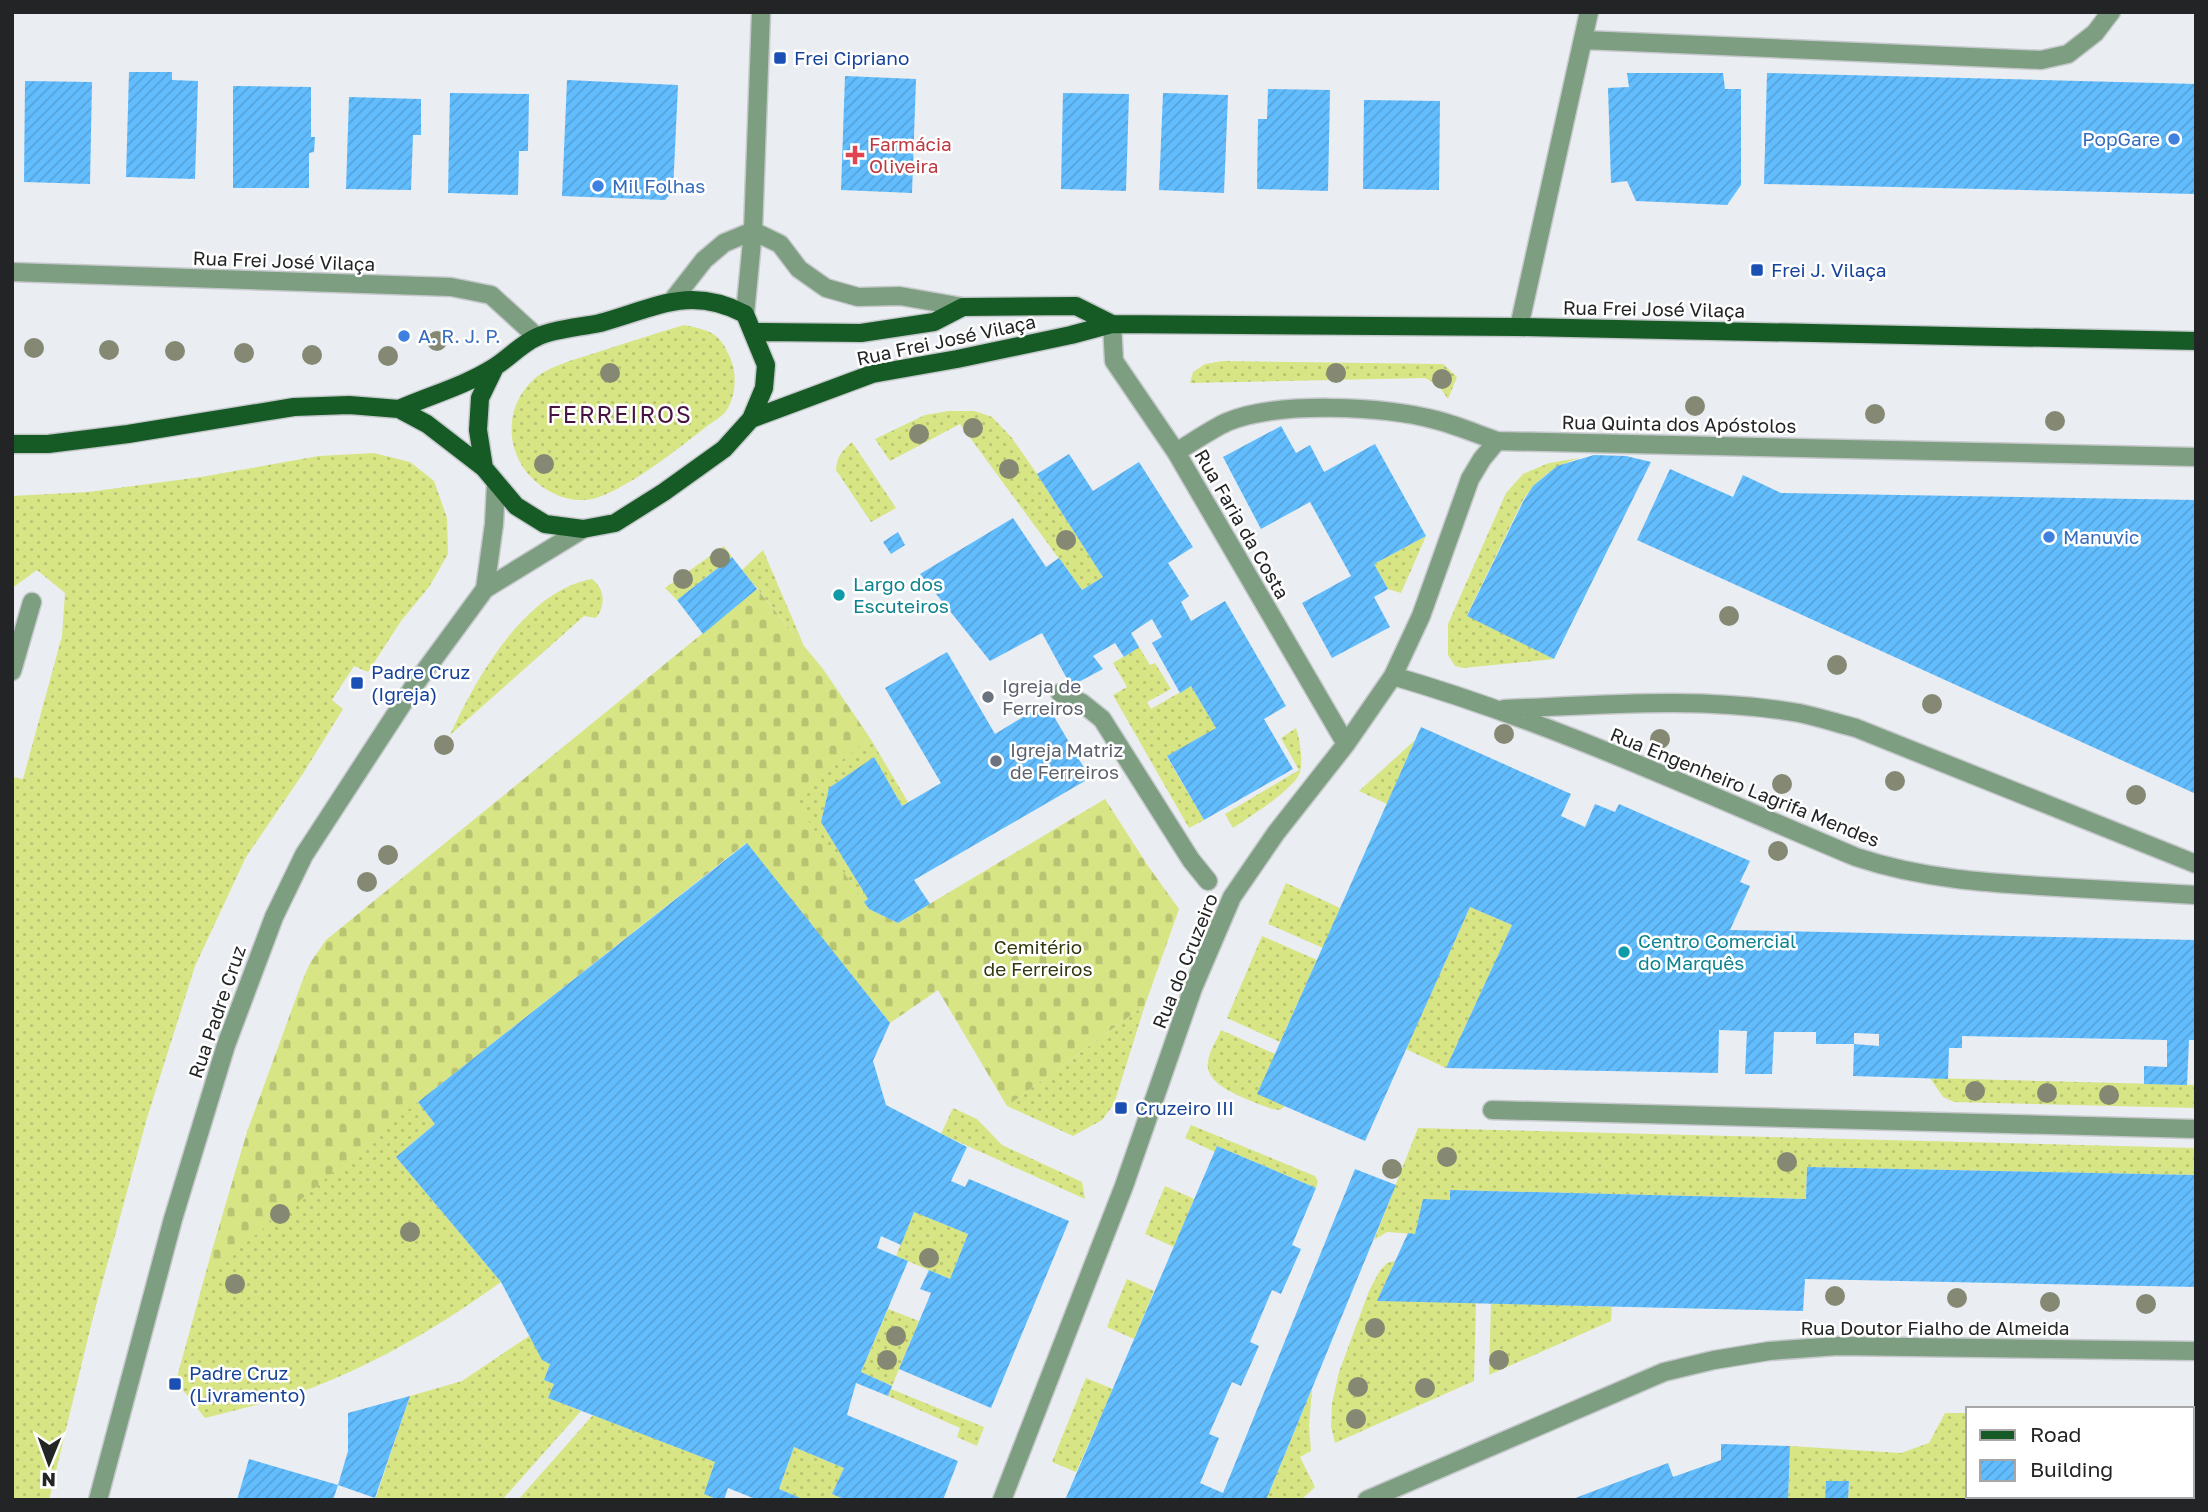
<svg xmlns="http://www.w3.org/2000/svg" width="2208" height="1512" viewBox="0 0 2208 1512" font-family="'Golos Text',sans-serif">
<defs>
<pattern id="grass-dots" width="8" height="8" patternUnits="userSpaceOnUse" patternTransform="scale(1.75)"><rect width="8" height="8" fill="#d8e584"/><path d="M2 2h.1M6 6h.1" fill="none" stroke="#b9c472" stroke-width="1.8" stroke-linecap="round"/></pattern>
<pattern id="cemetery-stones" width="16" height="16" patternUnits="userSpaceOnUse" patternTransform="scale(1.75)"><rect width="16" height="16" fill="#d8e584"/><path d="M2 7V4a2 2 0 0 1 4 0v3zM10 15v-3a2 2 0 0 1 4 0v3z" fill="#b9c472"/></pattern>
<pattern id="building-hatch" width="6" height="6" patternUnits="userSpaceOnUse" patternTransform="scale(1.75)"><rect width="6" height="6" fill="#62bdfe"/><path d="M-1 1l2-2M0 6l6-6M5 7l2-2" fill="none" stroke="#55a2da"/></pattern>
</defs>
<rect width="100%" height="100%" fill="#eaedf1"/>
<!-- grass -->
<path fill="url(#grass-dots)" d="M684 325C711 331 720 332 731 360 737 375 736 396 726 411 722 417 712 422 706 427 678 449 632 485 599 497 582 503 565 500 549 491 507 468 498 412 534 379 549 366 574 360 592 354 623 344 653 334 684 325Z
M1223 361 1443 364 1457 377 1448 399 1438 385 1425 378 1190 383 1193 372 1205 364Z
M949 411H975L992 417 1012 438 1037 474 1103 577 1082 590 960 424 890 461 875 439 925 415Z
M852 442 896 508 871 522 836 470C837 456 842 451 852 442Z
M374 453 410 462 434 481 447 518 448 554 429 587 401 621 368 672 354 666 332 700 343 709 304 772 246 857 195 966 147 1118 94 1313 49 1500H12V777L23 779 62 636 65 593 37 570 12 588V496L88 492 201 477 319 456Z
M1579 458C1553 467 1539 477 1523 500L1467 615 1554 659 1463 668 1455 666 1448 655V624L1506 493 1523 474 1549 463Z
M1426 536 1401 593 1388 589 1374 564Z
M724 546 732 557 677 600 665 588Z
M763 550 804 646 742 570Z
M592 579C605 589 606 605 596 618L584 616 450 735C476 678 525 591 592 579Z
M1139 647 1150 665 1155 663 1171 689 1147 702 1151 709 1191 686 1216 728 1167 757 1204 820 1189 828 1113 695 1127 687 1113 663Z
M1296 728C1300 739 1303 761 1300 772 1295 789 1249 817 1233 828L1225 814 1299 770 1281 738Z
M870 738 908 802 902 806 874 758 829 788 821 822 868 899 864 902 792 799Z
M1415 740 1387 804 1359 791Z
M1286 883 1340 908 1323 948 1268 924Z
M1470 907 1512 925 1446 1068 1406 1049Z
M1262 936 1317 960 1280 1042 1227 1018Z
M1145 1005 1114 1104 1102 1120 1073 1136 1007 1106Z
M1221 1030 1275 1054 1285 1106 1280 1110 1272 1109C1253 1101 1203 1087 1208 1062 1209 1051 1217 1040 1221 1030Z
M1930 1078 2196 1085V1108L1954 1102 1943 1097Z
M418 1102 435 1124 396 1157 501 1282C443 1324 381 1361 314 1387 279 1401 241 1408 205 1418L176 1381 209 1261 248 1129 408 1109Z
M953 1108 977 1119 1002 1145 1082 1182 1085 1199 941 1134Z
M1191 1125 1315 1176 1318 1181 1316 1188 1217 1146 1215 1152 1185 1138Z
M1418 1128 2196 1148V1175L1807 1167 1806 1199 1451 1190 1450 1200H1423L1415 1234 1387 1232 1374 1240Z
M1165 1186 1194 1199 1174 1247 1145 1234Z
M914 1212 968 1234 950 1279 896 1256Z
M1395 1261 1378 1300 1476 1303 1474 1381 1335 1443 1331 1426 1332 1403 1339 1372 1369 1291 1379 1272 1387 1263Z
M1127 1279 1154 1291 1134 1339 1107 1327Z
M1491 1303 1612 1307 1611 1321 1489 1375Z
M888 1309 919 1321 892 1386 861 1372Z
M529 1336 550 1364 544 1380 554 1384 549 1398 581 1411 502 1500H375L410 1396 462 1381Z
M1086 1378 1113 1389 1076 1472 1052 1462Z
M891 1389 984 1427 977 1446 957 1437 960 1428 888 1396Z
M1312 1389 1309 1426 1311 1451 1300 1457 1315 1487 1301 1500H1266Z
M1945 1413H1968V1496H2133V1500H1848L1849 1481H1826L1825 1500H1788L1790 1446 1901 1453 1929 1443Z
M593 1415 715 1462 719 1500H518Z
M794 1447 844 1468 832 1494 846 1500H805L779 1489Z"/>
<!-- cemetery -->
<path fill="url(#cemetery-stones)" d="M757 589 823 669 870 738 793 799 869 909 898 923 1105 799 1148 866 1179 909 1145 1005 1007 1106 938 990 890 1023 746 843 408 1110 292 1207 284 1204 274 1207 269 1216 270 1223 219 1266 212 1268 209 1261 248 1129 303 979 310 963 326 940Z"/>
<!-- building -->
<path fill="url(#building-hatch)" d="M129 72H172V80L198 81 195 179 126 177Z
M1627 73H1723L1725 89H1741V185L1727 205 1636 201 1627 181 1611 183 1608 88 1629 87Z
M1767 73 2196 84V194L1764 184Z
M845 76 916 79 912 193 841 190Z
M567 80 678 85 673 191 665 200 562 196Z
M25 81 92 82 90 184 24 182Z
M233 86 311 87V137H315L314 152 309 153V188H233Z
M1268 89 1330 90 1328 191 1257 189 1258 119H1267Z
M450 93 529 94 528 151H519L518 195 448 193Z
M1063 93 1129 94 1126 191 1061 189Z
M1163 93 1228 95 1224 193 1159 190Z
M349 97 421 99V135H413L411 190 346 189Z
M1364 100 1440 101 1439 190 1363 189Z
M1281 426 1296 453 1310 445 1324 472 1375 444 1426 536 1374 564 1388 589 1374 597 1390 627 1332 658 1302 603 1351 576 1310 502 1261 529 1223 457Z
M1069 454 1093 491 1139 462 1193 547 1168 563 1189 596 1181 602 1191 621 1225 601 1286 706 1264 719 1293 769 1204 820 1167 756 1216 728 1191 686 1180 693 1152 643 1162 637 1152 619 1131 633 1139 647 1124 657 1115 643 1093 656 1103 669 1071 686 1042 633 990 661 920 574 1013 518 1046 567 1059 558 1082 590 1103 577 1037 474Z
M1594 455 1626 456 1651 462 1554 659 1467 616 1524 500 1533 486 1557 466Z
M1670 469 1733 497 1743 475 1781 493 2196 500V794L1637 540Z
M898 532 905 545 891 554 883 542Z
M732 557 757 589 703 634 677 600Z
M947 652 995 734 1046 703 1090 778 914 880 930 904 898 923 869 909 864 902 868 899 821 822 829 788 874 757 902 806 941 783 885 688Z
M1421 727 1571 794 1561 816 1585 827 1595 804 1615 812 1619 804 1750 861 1740 882 1750 886 1730 930 2196 940V1040H2189L2187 1085 2144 1084V1066L2167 1067V1040L1962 1036V1048H1949L1948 1079 1853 1076 1854 1044 1879 1046V1034L1854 1033V1044H1816V1032H1774L1772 1074H1745L1747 1031 1719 1030 1718 1073 1446 1068 1512 925 1470 907 1365 1141 1257 1094Z
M747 843 890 1023 873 1061 886 1105 967 1147 951 1181 965 1187 969 1179 1069 1221 991 1408 899 1369 931 1293 920 1289 929 1270 950 1279 968 1234 914 1212 901 1245 881 1236 877 1248 908 1261 861 1372 892 1386 888 1396 856 1383 847 1415 958 1461 943 1500H846L832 1494 844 1468 794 1447 779 1489 805 1500H758L728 1488 724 1500H719L704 1494 715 1462 548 1398 554 1384 544 1380 550 1364 542 1360 501 1282 396 1157 435 1124 418 1102Z
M1217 1146 1316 1188 1292 1245 1301 1249 1281 1294 1272 1290 1250 1342 1259 1346 1241 1386 1232 1382 1209 1434 1219 1438 1200 1483 1223 1493 1355 1169 1396 1185 1266 1500H1065Z
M1807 1167 2196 1175V1287L1805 1279 1803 1311 1377 1301 1408 1233 1415 1234 1423 1199 1450 1200V1190L1806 1199Z
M410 1396 375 1498 338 1485 333 1500H237L249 1459 338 1485 348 1451V1413Z
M2192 1418H2196V1500H2172V1496H2192Z
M1721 1444 1790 1446 1788 1500H1570L1668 1463 1673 1477 1721 1460Z
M1826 1481H1849L1848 1500H1825Z"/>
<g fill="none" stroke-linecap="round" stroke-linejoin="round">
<defs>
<path id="service" d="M12 671 32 602
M1492 1110 2196 1129"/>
<path id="pedestrian" d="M1060 693 1082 703 1102 719 1191 860 1208 881"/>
<path id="minor" d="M1584 40 2041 60 2068 54 2095 33 2111 12
M12 272 451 287 491 295 537 337
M672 301 704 260 724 243 753 231 780 244 799 269 826 288 858 297 900 296 963 307
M745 314 753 231 761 12
M1112 324 1114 361 1176 452 1346 744
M1519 327 1589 12
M1176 452C1193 442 1210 430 1227 422 1277 401 1383 406 1436 420 1456 425 1477 434 1497 441L2196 457
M1393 676C1552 722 1703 793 1856 857 1922 879 1988 883 2057 887 2103 890 2149 892 2196 895
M1504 709C1601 705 1702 696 1799 713 1818 717 1837 723 1856 728L2196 864
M1002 1500 1124 1186 1193 988 1232 897 1276 833 1346 744 1393 676 1421 616 1470 479 1482 459 1497 441
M1367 1500 1664 1372 1714 1360 1769 1351 1838 1346 2196 1351"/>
<path id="tertiary" d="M485 589 494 524 496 484
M98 1500 173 1219 226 1045 274 917 304 855 416 683 485 589 583 529"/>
<path id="primary" d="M753 332 861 333 934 322 963 307 1076 306 1112 324
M751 419 872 374 957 359 1071 335 1112 324 1519 327 2196 341
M12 444H48L128 434 294 407 349 405 399 409 427 424 484 468 516 506 545 524 583 529 615 523 664 492 724 449 751 419 764 388 766 365 745 314C689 285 655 308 600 323 582 327 553 329 537 337 521 344 508 359 493 368 464 386 431 395 399 409
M484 468 478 430 480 398 495 367"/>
</defs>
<!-- service casing -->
<use href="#service" stroke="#c6c9cc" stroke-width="21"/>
<!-- pedestrian casing -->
<use href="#pedestrian" stroke="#c6c9cc" stroke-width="21"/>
<!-- minor casing -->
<use href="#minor" stroke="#c6c9cc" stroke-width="21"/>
<!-- tertiary casing -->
<use href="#tertiary" stroke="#c6c9cc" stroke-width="21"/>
<!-- primary casing -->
<use href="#primary" stroke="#c6c9cc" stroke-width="21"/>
<!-- service -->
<use href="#service" stroke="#7d9e80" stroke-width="18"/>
<!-- pedestrian -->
<use href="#pedestrian" stroke="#7d9e80" stroke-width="18"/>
<!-- minor -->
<use href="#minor" stroke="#7d9e80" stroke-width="18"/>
<!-- tertiary -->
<use href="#tertiary" stroke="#7d9e80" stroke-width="18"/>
<!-- primary -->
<use href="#primary" stroke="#165b26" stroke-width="18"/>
</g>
<!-- trees -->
<g fill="#858973">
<circle cx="437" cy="341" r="10"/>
<circle cx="34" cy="348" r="10"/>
<circle cx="109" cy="350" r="10"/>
<circle cx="175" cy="351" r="10"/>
<circle cx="244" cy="353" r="10"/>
<circle cx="312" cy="355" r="10"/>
<circle cx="388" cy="356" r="10"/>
<circle cx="610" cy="373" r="10"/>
<circle cx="1336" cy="373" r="10"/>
<circle cx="1442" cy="379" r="10"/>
<circle cx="1695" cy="406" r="10"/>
<circle cx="1875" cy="414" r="10"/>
<circle cx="2055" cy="421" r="10"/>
<circle cx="973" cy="428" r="10"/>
<circle cx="919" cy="434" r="10"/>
<circle cx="544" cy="464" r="10"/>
<circle cx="1009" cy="469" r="10"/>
<circle cx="1066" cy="540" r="10"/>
<circle cx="720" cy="558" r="10"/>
<circle cx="683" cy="579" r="10"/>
<circle cx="1729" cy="616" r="10"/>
<circle cx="1837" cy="665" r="10"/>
<circle cx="1932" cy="704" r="10"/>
<circle cx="1504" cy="734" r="10"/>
<circle cx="1660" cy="739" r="10"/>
<circle cx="444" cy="745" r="10"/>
<circle cx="1895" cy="781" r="10"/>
<circle cx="1782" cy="784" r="10"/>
<circle cx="2136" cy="795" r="10"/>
<circle cx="1778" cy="851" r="10"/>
<circle cx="388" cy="855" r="10"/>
<circle cx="367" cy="882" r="10"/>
<circle cx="1975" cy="1091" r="10"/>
<circle cx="2047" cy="1093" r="10"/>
<circle cx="2109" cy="1095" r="10"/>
<circle cx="1447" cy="1157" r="10"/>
<circle cx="1787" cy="1162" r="10"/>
<circle cx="1392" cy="1169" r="10"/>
<circle cx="280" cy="1214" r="10"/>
<circle cx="410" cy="1232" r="10"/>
<circle cx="929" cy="1258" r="10"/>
<circle cx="235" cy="1284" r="10"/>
<circle cx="1835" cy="1296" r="10"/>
<circle cx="1957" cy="1298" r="10"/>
<circle cx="2050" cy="1302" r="10"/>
<circle cx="2146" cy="1304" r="10"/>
<circle cx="1375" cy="1328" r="10"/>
<circle cx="896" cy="1336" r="10"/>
<circle cx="887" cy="1360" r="10"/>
<circle cx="1499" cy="1360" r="10"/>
<circle cx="1358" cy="1387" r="10"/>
<circle cx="1425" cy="1388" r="10"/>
<circle cx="1356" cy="1419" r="10"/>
</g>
<!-- markers -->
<g fill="#1a4fb4" stroke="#fff" stroke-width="2.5">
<rect x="773" y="51" width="14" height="14" rx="3.5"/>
<rect x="1750" y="263" width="14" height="14" rx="3.5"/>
<rect x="350" y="676" width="14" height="14" rx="3.5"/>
<rect x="1114" y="1101" width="14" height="14" rx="3.5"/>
<rect x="168" y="1377" width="14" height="14" rx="3.5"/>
</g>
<g fill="#3f7fe0" stroke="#fff" stroke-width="2.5">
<circle cx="2174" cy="139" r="7"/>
<circle cx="598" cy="186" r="7"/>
<circle cx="404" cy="336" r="7"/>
<circle cx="2049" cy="537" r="7"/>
</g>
<path fill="#e0444e" stroke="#fff" stroke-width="2.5" d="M851.5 144.5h7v7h7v7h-7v7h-7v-7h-7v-7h7z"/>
<g fill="#0f9aa8" stroke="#fff" stroke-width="2.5">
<circle cx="839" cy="595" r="7"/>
<circle cx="1624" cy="952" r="7"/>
</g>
<g fill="#6b7280" stroke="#fff" stroke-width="2.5">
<circle cx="988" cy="697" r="7"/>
<circle cx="996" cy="761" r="7"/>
</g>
<g text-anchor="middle" stroke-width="5" stroke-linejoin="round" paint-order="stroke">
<!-- transit labels -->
<g font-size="19" fill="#164399" stroke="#fff" text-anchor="start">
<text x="794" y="65">Frei Cipriano</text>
<text x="1771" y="277">Frei J. Vilaça</text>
<text x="371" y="679">Padre Cruz<tspan x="371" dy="22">(Igreja)</tspan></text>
<text x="1135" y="1115">Cruzeiro III</text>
<text x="189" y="1380">Padre Cruz<tspan x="189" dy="22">(Livramento)</tspan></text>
</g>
<!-- shop labels -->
<g font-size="19" fill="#366cbe" stroke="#fff" text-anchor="start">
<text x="2160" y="146" text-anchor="end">PopGare</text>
<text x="612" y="193">Mil Folhas</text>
<text x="418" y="343">A. R. J. P.</text>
<text x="2063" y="544">Manuvic</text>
</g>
<!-- health labels -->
<g font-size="19" fill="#be3a42" stroke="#fff" text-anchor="start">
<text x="869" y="151">Farmácia<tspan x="869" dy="22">Oliveira</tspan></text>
</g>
<!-- street labels -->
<g font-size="19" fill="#232425" stroke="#fff">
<text transform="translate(284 261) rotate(2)" y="7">Rua Frei José Vilaça</text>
<text transform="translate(1654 309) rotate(1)" y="7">Rua Frei José Vilaça</text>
<text transform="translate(946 340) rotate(-12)" y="7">Rua Frei José Vilaça</text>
<text transform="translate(1679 424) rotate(1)" y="7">Rua Quinta dos Apóstolos</text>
<text transform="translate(1242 524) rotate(60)" y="7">Rua Faria da Costa</text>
<text transform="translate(1745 787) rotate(22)" y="7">Rua Engenheiro Lagrifa Mendes</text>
<text transform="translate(1185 961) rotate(-68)" y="7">Rua do Cruzeiro</text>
<text transform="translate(217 1012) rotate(-71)" y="7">Rua Padre Cruz</text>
<text x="1935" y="1335">Rua Doutor Fialho de Almeida</text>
</g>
<!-- culture labels -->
<g font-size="19" fill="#0d838f" stroke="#fff" text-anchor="start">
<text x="853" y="591">Largo dos<tspan x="853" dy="22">Escuteiros</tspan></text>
<text x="1638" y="948">Centro Comercial<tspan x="1638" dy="22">do Marquês</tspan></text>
</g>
<!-- worship labels -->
<g font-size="19" fill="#5b616d" stroke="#fff" text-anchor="start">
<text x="1002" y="693">Igreja de<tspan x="1002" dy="22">Ferreiros</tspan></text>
<text x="1010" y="757">Igreja Matriz<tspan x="1010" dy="22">de Ferreiros</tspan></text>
</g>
<!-- park labels -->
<g font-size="19" fill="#32370c" stroke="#fff">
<text x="1038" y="954">Cemitério<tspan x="1038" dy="22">de Ferreiros</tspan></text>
</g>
<!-- quarter labels -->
<g font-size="23" letter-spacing="2" fill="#471341" stroke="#fff">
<text x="620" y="423">FERREIROS</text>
</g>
</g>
<!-- border -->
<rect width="2208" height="1512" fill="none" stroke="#232425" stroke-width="28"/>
<!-- legend -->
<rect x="1966" y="1407" width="228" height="91" fill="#ffffff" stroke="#a7a7a8" stroke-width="2"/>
<rect x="1980" y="1430" width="35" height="10" fill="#165b26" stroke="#a7a7a8" stroke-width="2"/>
<text x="2030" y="1442" font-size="21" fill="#232425">Road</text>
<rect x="1980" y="1460" width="35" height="21" fill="url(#building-hatch)" stroke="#a7a7a8" stroke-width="2"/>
<text x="2030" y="1477" font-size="21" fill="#232425">Building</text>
<!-- north arrow -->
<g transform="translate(49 1463) rotate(181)" stroke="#ffffff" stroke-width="5" paint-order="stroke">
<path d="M0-5L12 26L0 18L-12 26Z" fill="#232425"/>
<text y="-10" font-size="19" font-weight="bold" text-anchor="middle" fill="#232425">N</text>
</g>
</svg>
